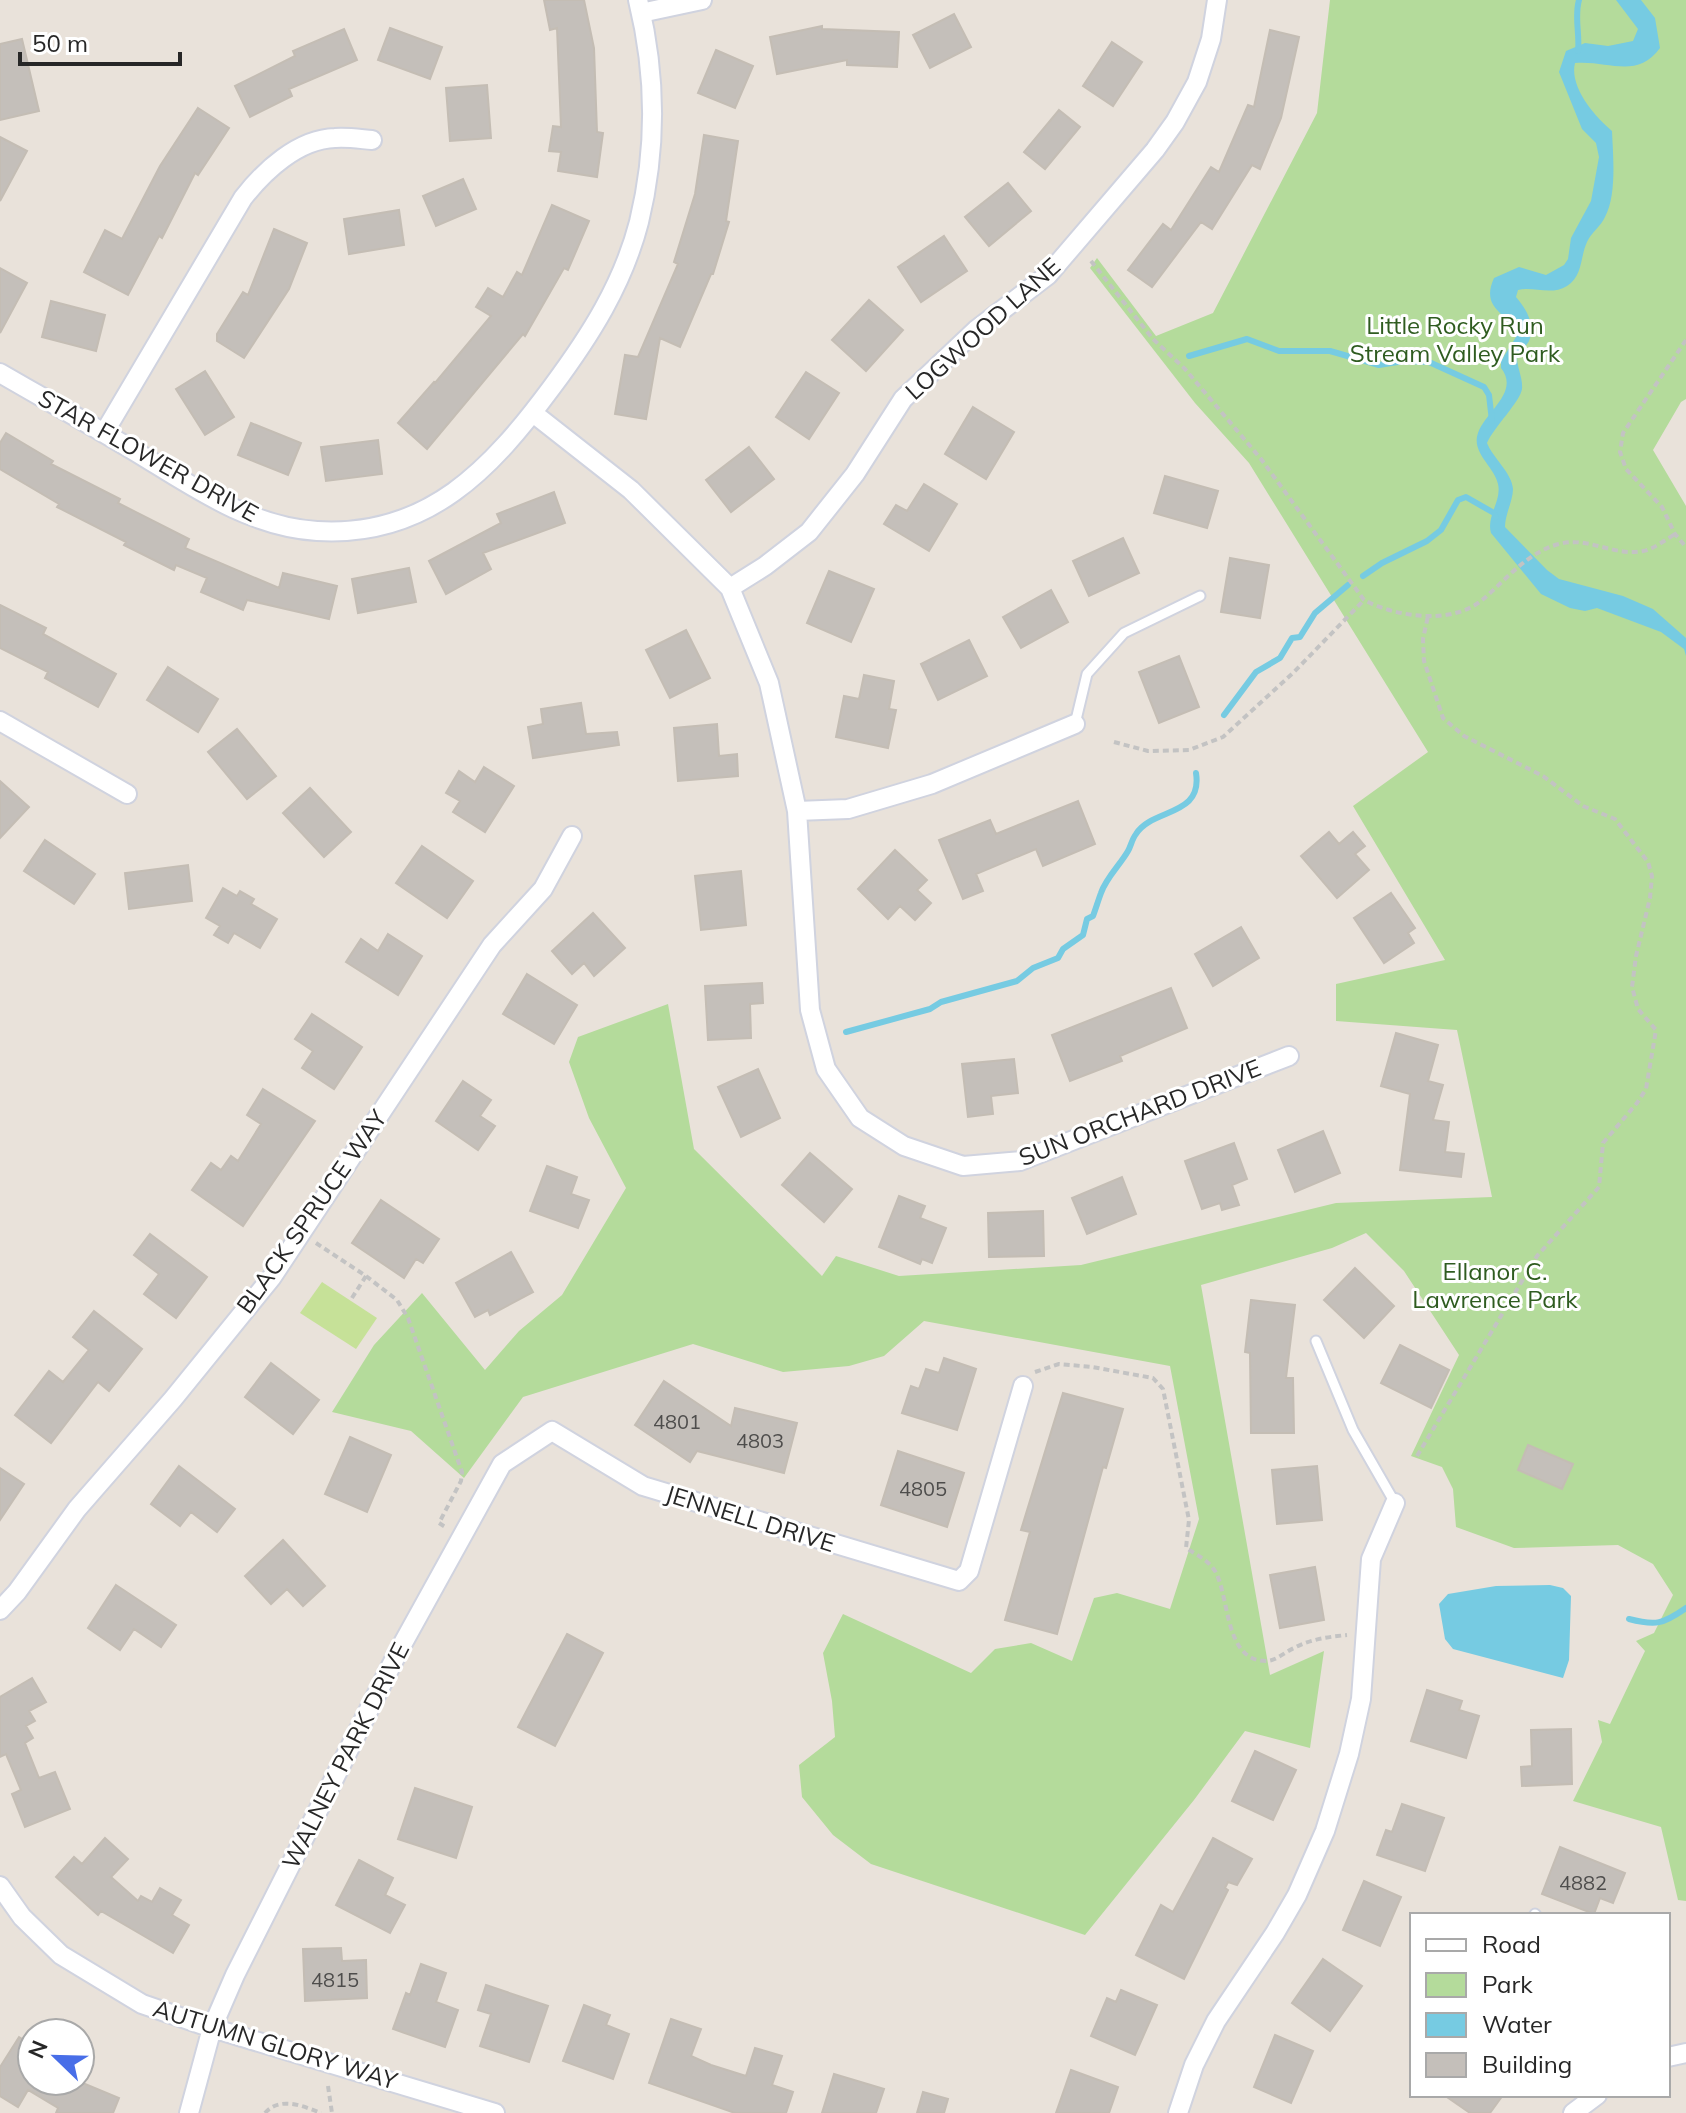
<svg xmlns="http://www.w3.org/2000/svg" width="1686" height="2113" viewBox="0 0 1686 2113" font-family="Mulish,sans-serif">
<rect width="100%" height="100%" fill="#e9e2da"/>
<!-- green -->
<path fill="#b4db9b" d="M1330 0H1686V399L1681 402 1653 450 1686 506V1901L1678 1900 1661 1827 1573 1801 1602 1742 1598 1720 1610 1724 1645 1651 1636 1641 1654 1633 1673 1595 1653 1564 1618 1545 1514 1548 1456 1527 1453 1489 1442 1467 1411 1456 1459 1355 1404 1271 1366 1233 1332 1248 1201 1285 1270 1675 1324 1651 1310 1748 1245 1731 1194 1800 1085 1935 871 1864 833 1835 802 1797 799 1765 835 1737 832 1701 823 1653 843 1614 971 1673 995 1649 1031 1643 1072 1661 1094 1598 1117 1593 1170 1609 1199 1519 1170 1366 924 1321 884 1356 849 1366 783 1372 693 1344 523 1397 464 1478 411 1431 332 1412 374 1345 422 1293 485 1370 519 1331 562 1295 626 1188 589 1118 569 1062 578 1037 668 1004 694 1149 822 1276 836 1256 899 1276 1081 1265 1336 1203 1492 1197 1457 1030 1336 1021V984L1445 960 1353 806 1428 752 1249 463 1195 403 1090 268 1097 258 1156 336 1213 313 1317 113Z"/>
<!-- pitch -->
<path fill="#c6e198" d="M322 1282 377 1318 356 1349 300 1313Z"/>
<!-- water -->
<path fill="#76cbe2" d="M1616 0H1641L1655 18 1660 48C1637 80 1608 60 1575 63 1569 87 1595 117 1612 131 1613 155 1617 195 1605 217 1601 226 1591 233 1587 242 1580 257 1583 276 1567 286 1551 296 1533 286 1518 290L1516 297C1526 309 1536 324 1529 341 1526 347 1520 350 1517 357 1517 368 1523 378 1522 389 1520 402 1494 427 1487 443 1493 458 1512 473 1513 489 1513 501 1505 514 1505 527L1547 570 1559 579 1623 596 1653 609 1686 638V656L1684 649 1661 632 1597 608 1585 611 1570 608 1541 594 1491 533C1486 516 1502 501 1498 484 1494 466 1471 453 1478 433 1486 411 1520 392 1501 368V361L1516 337C1511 312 1479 311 1494 278L1519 267 1546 275 1564 265 1568 259 1571 238 1591 201 1599 157 1596 143 1582 129 1559 72 1566 51 1585 43 1608 46 1633 41 1638 29Z
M1550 1585 1563 1588 1571 1596 1569 1660 1563 1678 1453 1649 1445 1639 1439 1604 1448 1594 1496 1586Z"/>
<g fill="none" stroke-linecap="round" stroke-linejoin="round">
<!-- stream -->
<path stroke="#76cbe2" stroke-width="6" d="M1578 51C1580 33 1574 18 1579 0
M1189 356 1247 339 1279 351H1330L1379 365 1404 361 1429 362 1484 387 1489 395 1492 421
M1363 576 1382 563 1427 541 1441 530 1458 500 1466 497 1494 513 1496 517
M1224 715 1256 672 1280 658 1292 638 1300 637 1315 613 1348 585
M846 1032 930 1009 941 1002 1017 981 1033 968 1058 958 1063 949 1083 935 1087 919 1093 916C1096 908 1098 901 1101 893 1106 878 1120 865 1128 851 1131 846 1132 839 1136 834 1152 808 1203 817 1196 773
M1629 1619C1656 1626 1663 1624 1686 1608"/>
</g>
<!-- building -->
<path fill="#c4bfba" stroke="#c4bdb4" stroke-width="2" d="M544 0H584L594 48 597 132 603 133 597 177 558 171 561 152 549 151 553 126 561 127 557 28 550 30Z
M954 14 971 47 930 68 913 35Z
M822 26V29L899 32 897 67 847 65V60L777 74 770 37Z
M390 28 442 47 430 79 378 60Z
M344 29 357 60 289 89 292 96 250 117 235 86 295 56 293 51Z
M1270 30 1299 37 1281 118 1260 169 1252 165 1212 229 1201 222 1152 287 1128 270 1163 224 1171 230 1211 167 1219 172 1248 105 1254 107Z
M22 39 39 111 0 120V44Z
M1112 42 1142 62 1113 106 1083 86Z
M716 50 753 66 735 108 698 93Z
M487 85 491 138 450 141 446 88Z
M198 108 229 128 198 175 195 173 162 238 159 236 128 295 84 272 105 230 122 239 160 166Z
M1059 110 1080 127 1045 169 1024 152Z
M704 135 738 141 726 221 729 222 713 274H711L680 347 660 338 646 419 615 414 625 355 638 357 678 264 674 262 695 194Z
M0 137 27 151 0 201Z
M463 179 476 209 436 226 423 196Z
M1008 183 1031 211 989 246 965 217Z
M552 205 589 221 568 270 564 268 525 336 523 334 427 449 398 423 434 382 435 383 491 316 476 307 488 288 503 297 517 272 522 275Z
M399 210 404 245 349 254 344 219Z
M274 229 307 243 289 289 244 358 217 341V334L243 292 248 295Z
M944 236 967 271 921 302 898 267Z
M0 268 27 283 0 333Z
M869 300 903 330 866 371 832 340Z
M51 301 105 315 96 351 42 337Z
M205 371 234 417 205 435 176 389Z
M806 372 839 393 809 439 776 417Z
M973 407 1014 432 986 479 945 454Z
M251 423 301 443 288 475 238 455Z
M6 433 53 461 51 464 120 499 118 503 189 539 185 548 279 588 283 573 337 586 329 619 247 600 243 610 201 592 207 578 176 565 174 570 124 545 126 542 57 507 59 504 0 469V443Z
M378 440 382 474 326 481 321 447Z
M749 447 774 479 731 512 706 480Z
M1165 476 1218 491 1207 528 1154 513Z
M924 484 957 504 929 551 884 524 896 505 907 511Z
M554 492 565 523 483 553 491 569 446 594 429 561 501 523 497 514Z
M1123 538 1139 573 1089 596 1073 561Z
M1230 558 1269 565 1260 618 1221 612Z
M409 568 416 602 358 613 352 579Z
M829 571 874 589 851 642 807 623Z
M1051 590 1068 622 1021 648 1003 617Z
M0 605 46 628 43 634 116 674 98 707 45 678 48 672 0 648Z
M686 630 710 678 670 698 646 650Z
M969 640 987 676 938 700 921 664Z
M1179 656 1199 707 1159 723 1139 672Z
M168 667 218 699 198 732 147 700Z
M864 675 894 681 889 709 896 710 888 748 836 737 844 696 859 699Z
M581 703 586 734 617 732 619 745 533 758 528 727 543 724 541 709Z
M717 724 719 756 737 754 738 776 678 781 674 728Z
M237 729 276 776 247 799 208 752Z
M484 767 514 786 485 832 453 812 460 801 446 793 459 771 475 782Z
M0 781 29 807 0 838Z
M310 788 351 832 324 857 283 813Z
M1078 801 1095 844 1043 866 1036 849 976 874 983 891 963 899 939 840 990 820 996 834Z
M1329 832 1339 844 1353 832 1365 846 1355 854 1369 870 1337 898 1301 856Z
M45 840 95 874 74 904 24 871Z
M422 846 473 881 447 918 396 883Z
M895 850 927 880 917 890 931 903 915 920 900 906 888 919 858 889Z
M188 865 192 901 129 909 125 873Z
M741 871 746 925 701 930 695 876Z
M223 888 237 896 240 891 254 899 251 904 277 919 260 948 234 933 228 943 214 935 220 926 206 918Z
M1391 893 1415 928 1408 933 1414 943 1384 963 1354 918Z
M593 913 625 948 594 976 584 963 572 974 552 951Z
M1241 927 1259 958 1213 986 1195 954Z
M388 934 422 956 398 995 346 962 361 939 378 951Z
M527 974 577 1005 554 1044 503 1014Z
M762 983 763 1003 750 1004 751 1038 708 1040 705 986Z
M1171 988 1187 1028 1120 1056 1122 1061 1070 1081 1052 1035Z
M312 1014 362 1047 334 1089 302 1068 313 1051 295 1039Z
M1396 1033 1438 1045 1428 1081 1443 1085 1433 1120 1449 1122 1445 1152 1464 1154 1461 1177 1400 1170 1410 1094 1381 1086Z
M1014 1059 1018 1093 991 1096 993 1114 968 1117 962 1064Z
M758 1069 780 1118 741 1137 718 1087Z
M463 1081 491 1100 480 1116 495 1126 478 1150 436 1121Z
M263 1089 315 1121 243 1226 192 1190 211 1163 221 1170 231 1156 238 1161 261 1124 247 1115Z
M1323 1131 1340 1173 1295 1192 1278 1150Z
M1234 1143 1247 1179 1232 1185 1239 1205 1222 1210 1220 1203 1202 1209 1185 1161Z
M810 1153 852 1189 824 1222 782 1185Z
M547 1166 577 1177 571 1194 589 1200 578 1228 530 1211Z
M1122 1177 1136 1214 1087 1234 1072 1198Z
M899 1196 925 1206 920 1218 946 1228 932 1263 922 1259 920 1264 879 1247Z
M381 1200 439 1239 423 1263 416 1259 404 1278 352 1243Z
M1043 1211 1044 1256 989 1257 988 1213Z
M150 1234 207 1277 176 1318 144 1294 159 1274 134 1255Z
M511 1252 533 1292 490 1315 488 1310 475 1317 456 1283Z
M1355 1268 1394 1306 1364 1338 1324 1300Z
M1251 1300 1295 1305 1286 1378H1293L1294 1433H1251L1250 1353 1245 1352Z
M94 1311 142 1349 109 1391 98 1382 51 1443 15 1415 49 1371 63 1382 89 1350 73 1337Z
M1400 1345 1449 1370 1431 1408 1381 1383Z
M944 1358 976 1369 957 1430 902 1413 911 1386 919 1389 926 1369 939 1373Z
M271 1363 319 1400 293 1434 245 1397Z
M664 1381 731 1426 735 1408 797 1423 784 1473 697 1451 690 1462 635 1425Z
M1063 1393 1123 1409 1106 1468 1103 1467 1057 1634 1005 1620 1030 1532 1021 1530Z
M350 1437 391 1455 367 1512 325 1494Z
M1528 1445 1573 1464 1562 1489 1518 1470Z
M898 1451 964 1473 947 1527 881 1505Z
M179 1466 235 1509 217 1532 191 1512 180 1526 151 1504Z
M1317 1466 1322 1520 1277 1524 1272 1470Z
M0 1468 24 1484 0 1520Z
M283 1540 325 1586 303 1606 287 1589 271 1604 245 1576Z
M1315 1567 1324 1620 1280 1628 1270 1575Z
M116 1585 176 1625 161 1647 134 1629 120 1650 88 1628Z
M567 1634 603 1653 555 1746 518 1727Z
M32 1678 46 1702 29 1711 35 1721 26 1726 33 1738 25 1743 39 1778 55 1772 70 1809 25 1827 12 1794 21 1790 6 1754 0 1757V1697Z
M1427 1690 1462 1701 1459 1710 1479 1716 1466 1758 1411 1741Z
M1571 1729 1572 1784 1522 1786 1521 1767 1532 1766 1531 1730Z
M1255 1751 1296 1770 1273 1820 1232 1801Z
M415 1788 472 1807 456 1858 398 1839Z
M1402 1804 1444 1818 1425 1871 1377 1855 1386 1830 1392 1832Z
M105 1838 128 1859 111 1877 138 1901 141 1896 152 1902 160 1888 181 1900 172 1915 189 1925 173 1953 101 1911 98 1915 56 1877 74 1857 82 1864Z
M1213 1838 1252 1859 1237 1885 1228 1882 1225 1888 1228 1890 1184 1979 1136 1955 1161 1905 1173 1912Z
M1560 1847 1625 1873 1613 1903 1600 1898 1594 1914 1542 1894Z
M359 1860 393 1878 385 1895 405 1905 390 1933 336 1905Z
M1364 1881 1401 1897 1380 1946 1343 1930Z
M341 1948 342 1961 366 1960 367 1998 305 2001 303 1949Z
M1323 1959 1362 1986 1330 2031 1292 2003Z
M421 1964 446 1973 436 2002 458 2010 445 2047 393 2029 406 1993 410 1995Z
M486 1985 548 2006 529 2062 480 2046 491 2014 478 2010Z
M1121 1990 1157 2005 1135 2055 1091 2036 1107 1998 1116 2002Z
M584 2005 610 2015 606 2025 629 2034 613 2079 563 2061Z
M671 2019 701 2029 691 2056 711 2065 746 2076 755 2048 782 2056 772 2085 793 2092 786 2113H735L649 2083Z
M1275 2035 1313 2051 1291 2103 1254 2087Z
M19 2037 32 2045V2081H78L119 2098 113 2113H56L58 2108 28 2090 18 2107 0 2096V2067Z
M1071 2070 1118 2087 1109 2113H1056Z
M834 2074 884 2089 876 2113H822Z
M923 2092 948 2099 944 2113H917Z
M1444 2095H1503L1490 2113H1470Z"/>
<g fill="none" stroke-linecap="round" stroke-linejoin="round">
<defs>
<path id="lane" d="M1075 724 1087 674 1124 633 1200 596
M1316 1341 1353 1430 1395 1503
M1535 1914 1536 1915"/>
<path id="street" d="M641 13 702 0
M0 373C45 399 91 425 136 452 192 486 249 527 317 531 428 538 492 468 552 387 590 336 623 284 639 222 657 148 656 73 638 0
M533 413 631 490 730 588 769 683 797 811 810 1010 826 1069 860 1118 904 1146 963 1166 1020 1161 1289 1056
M104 433 243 198C264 171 298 139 335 138 347 137 360 139 372 140
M730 588 765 566 809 532 855 474 903 399 976 330 1048 275 1155 150 1175 122 1197 82 1211 39 1217 0
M0 721 127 794
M797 811 848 809 932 784 1075 724
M0 1610 17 1592 77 1509 173 1399 272 1277 492 945 543 889 572 836
M0 1886 22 1917 61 1955 142 2004 212 2028 495 2113
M1668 2057 1686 2053
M189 2113 212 2028 235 1975 397 1654 502 1464 552 1431 643 1486 959 1581 969 1571 1023 1386
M1178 2113 1194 2065 1216 2021 1275 1933 1297 1895 1325 1831 1349 1754 1361 1699 1371 1559 1395 1503
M1573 2113 1597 2095"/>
</defs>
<!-- lane casing -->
<use href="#lane" stroke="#d0d3df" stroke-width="13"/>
<!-- street casing -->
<use href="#street" stroke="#d0d3df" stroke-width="22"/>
<!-- path -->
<path stroke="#c3c3c3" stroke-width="4" stroke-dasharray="6 4" stroke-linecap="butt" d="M1091 261 1153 339 1185 369 1261 459 1364 600C1396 617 1450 625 1481 601 1505 581 1527 552 1559 544 1589 536 1614 557 1643 551 1654 549 1665 540 1675 534
M1686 340 1623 433 1620 452 1626 469 1662 507 1675 534 1686 547
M1114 742 1148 751 1189 750 1223 737 1294 672 1364 600
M316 1243 366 1276 350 1301
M366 1276 397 1300 408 1318 462 1472 461 1481 439 1523 447 1528
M1035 1372 1059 1364 1092 1367 1153 1378 1163 1389 1189 1520 1186 1548C1197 1555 1208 1560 1215 1571 1230 1597 1224 1661 1266 1661 1276 1661 1285 1652 1294 1648 1311 1639 1328 1637 1347 1635
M1417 1456 1537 1256 1599 1187 1603 1143 1637 1103 1646 1089 1656 1030 1638 1009 1632 987 1636 956 1650 898 1652 876 1648 862 1615 819 1583 806 1543 776 1464 736 1443 718 1424 661 1423 639 1428 616
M328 2086 332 2113
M265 2113C280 2096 303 2106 321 2113"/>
<!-- lane -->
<use href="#lane" stroke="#fff" stroke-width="9"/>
<!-- street -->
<use href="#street" stroke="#fff" stroke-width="18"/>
</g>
<g text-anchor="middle" stroke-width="6" stroke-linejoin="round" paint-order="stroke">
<!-- number labels -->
<g font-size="20" fill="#4e4d4c">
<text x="677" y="1429">4801</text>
<text x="760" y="1448">4803</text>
<text x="923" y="1496">4805</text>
<text x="1583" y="1890">4882</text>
<text x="335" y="1987">4815</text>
</g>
<!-- park labels -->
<g font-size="24" fill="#2f5c20" stroke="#fff">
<text x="1455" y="334">Little Rocky Run<tspan x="1455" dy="28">Stream Valley Park</tspan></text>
<text x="1495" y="1280">Ellanor C.<tspan x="1495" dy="28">Lawrence Park</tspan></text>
</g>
<!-- street labels -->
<g font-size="24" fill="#272727" stroke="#fff">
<text transform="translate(983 329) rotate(-42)" y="8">LOGWOOD LANE</text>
<text transform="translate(148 456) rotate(29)" y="8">STAR FLOWER DRIVE</text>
<text transform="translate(1140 1113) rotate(-21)" y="8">SUN ORCHARD DRIVE</text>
<text transform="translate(312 1212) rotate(-55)" y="8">BLACK SPRUCE WAY</text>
<text transform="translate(750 1519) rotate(17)" y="8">JENNELL DRIVE</text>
<text transform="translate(346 1756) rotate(-63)" y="8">WALNEY PARK DRIVE</text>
<text transform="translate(275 2045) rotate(17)" y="8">AUTUMN GLORY WAY</text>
</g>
</g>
<!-- legend -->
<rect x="1410" y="1913" width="260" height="184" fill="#ffffff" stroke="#a9a9a9" stroke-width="2"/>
<rect x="1426" y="1939" width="40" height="12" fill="#ffffff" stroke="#a9a9a9" stroke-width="2"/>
<text x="1482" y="1953" font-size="24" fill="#272727">Road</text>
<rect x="1426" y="1973" width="40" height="24" fill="#b4db9b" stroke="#a9a9a9" stroke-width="2"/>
<text x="1482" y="1993" font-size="24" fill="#272727">Park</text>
<rect x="1426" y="2013" width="40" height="24" fill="#76cbe2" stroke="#a9a9a9" stroke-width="2"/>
<text x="1482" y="2033" font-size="24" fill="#272727">Water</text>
<rect x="1426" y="2053" width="40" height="24" fill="#c4bfba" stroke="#a9a9a9" stroke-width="2"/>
<text x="1482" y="2073" font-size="24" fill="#272727">Building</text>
<!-- north arrow -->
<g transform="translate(56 2057) rotate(293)"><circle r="38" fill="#ffffff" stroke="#a9a9a9" stroke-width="2"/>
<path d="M0-6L14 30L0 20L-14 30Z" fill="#486ee8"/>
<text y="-12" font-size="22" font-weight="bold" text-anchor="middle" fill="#272727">N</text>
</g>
<!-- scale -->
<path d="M20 52v12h160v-12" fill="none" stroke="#272727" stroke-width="4"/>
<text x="32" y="52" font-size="24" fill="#272727" stroke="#ffffff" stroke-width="6" paint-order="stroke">50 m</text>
</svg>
